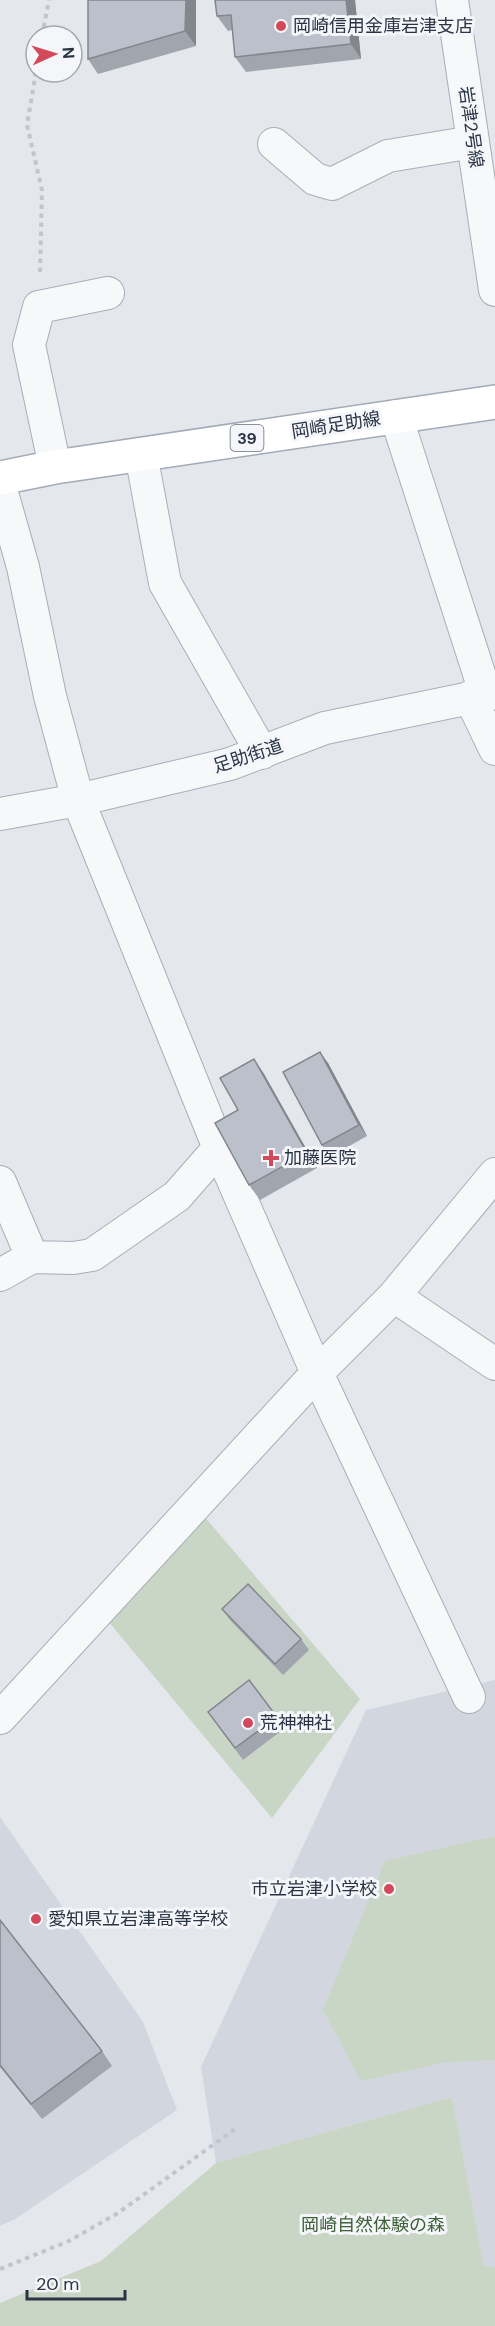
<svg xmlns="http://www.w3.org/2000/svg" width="495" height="2326" viewBox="0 0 495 2326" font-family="'DM Sans','Noto Sans JP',sans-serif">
<rect width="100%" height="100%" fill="#e4e7ec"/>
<!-- built -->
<path fill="#d2d6de" d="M495 1680V2266L484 2268 452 2097 216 2163 201 2067 366 1710Z
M0 1817 143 2022 177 2110 15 2219 0 2226Z"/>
<!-- green -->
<path fill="#c9d6c5" d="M203 1515 360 1699 272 1818 103 1615Z
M495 1836V2060L446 2062 361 2081 323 2010 385 1861Z
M452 2097 484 2267 495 2266V2326H0V2303L101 2261 216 2163Z"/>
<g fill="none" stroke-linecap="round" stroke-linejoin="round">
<defs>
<path id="minor" d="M452 0 495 290
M274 144 315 179 332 184 388 156 473 142
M396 416 486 695
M141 454 165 583 262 753
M55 467 29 345 39 307 108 293
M0 486 23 567 50 696 78 800 219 1148 317 1373 469 1697
M470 697 495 749
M0 814 78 800 230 764 325 728 495 693
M0 1182 32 1257
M0 1275 32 1257 73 1258 92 1255 177 1196 219 1148
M394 1296 495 1364
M0 1718 317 1373 394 1296 495 1174"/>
<path id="major" d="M0 478 55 467 495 402"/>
</defs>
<!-- minor casing -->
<use href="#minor" stroke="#a9aeb7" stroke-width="34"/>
<!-- major casing -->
<use href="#major" stroke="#a3abb8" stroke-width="36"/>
<!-- path -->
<path stroke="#c2c5cb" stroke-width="4" stroke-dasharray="4.5 4.5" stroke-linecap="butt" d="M42 36 49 0
M36 72 27 125 42 190 40 273
M0 2269 69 2241 118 2213 238 2127"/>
<!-- minor -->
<use href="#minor" stroke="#f7f8fa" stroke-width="32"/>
<!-- major -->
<use href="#major" stroke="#fff" stroke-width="33"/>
</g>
<!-- wall -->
<path fill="#a1a5ae" d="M196 0V46L98 74 88 59Z
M215 0H355L361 59 246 72 235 57 232 30 228 31 217 16Z
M254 1059 264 1074 317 1168 260 1200 249 1185 238 1110Z
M328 1063 367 1136 330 1157 322 1145Z
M222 1609 301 1639 309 1650 283 1675 230 1620Z
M277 1717 285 1728 243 1760 216 1723Z
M0 1920 102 2051 112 2066 42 2119 0 2067Z"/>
<!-- shaded-wall -->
<path fill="#83868d" d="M186 0H196V46L185 31Z
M346 0H355L361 59 351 44Z
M320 1052 328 1063 367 1136 359 1125Z
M254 1059 264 1074 317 1168 307 1153Z"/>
<!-- building -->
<path fill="#bbc0ca" stroke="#83868d" stroke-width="1.5" d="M88 0H186L185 31 88 59Z
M215 0H346L351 44 235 57 231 15 217 16Z
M320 1052 359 1125 322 1145 283 1072Z
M254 1059 307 1153 249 1185 215 1123 238 1110 220 1078Z
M248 1584 301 1639 275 1664 222 1609Z
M249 1680 277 1717 235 1748 208 1712Z
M0 1920 102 2051 31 2104 0 2065Z"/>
<!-- markers -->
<g fill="#d1495b" stroke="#f4f6f9" stroke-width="2">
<circle cx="281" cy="26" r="6"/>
<path d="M268 1149h6v6h6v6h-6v6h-6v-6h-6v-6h6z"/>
<circle cx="248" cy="1723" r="6"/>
<circle cx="389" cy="1889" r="6"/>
<circle cx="36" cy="1919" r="6"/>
</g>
<g text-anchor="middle" stroke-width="6" stroke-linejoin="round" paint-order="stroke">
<!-- shield labels -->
<rect fill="#f4f6f9" stroke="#676e7b" stroke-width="1.5" x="230.5" y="425" width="33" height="26" rx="4.5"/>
<g font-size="16" font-weight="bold" fill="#2b3445">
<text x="247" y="444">39</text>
</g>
<!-- poi labels -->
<g font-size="18" fill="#2b3445" stroke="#f4f6f9" text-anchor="start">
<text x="293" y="32">岡崎信用金庫岩津支店</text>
<text x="284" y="1164">加藤医院</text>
<text x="260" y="1729">荒神神社</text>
<text x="377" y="1895" text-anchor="end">市立岩津小学校</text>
<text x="48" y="1925">愛知県立岩津高等学校</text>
</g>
<!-- street labels -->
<g font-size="18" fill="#2b3445" stroke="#f4f6f9">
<text transform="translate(471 127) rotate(82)" y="6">岩津2号線</text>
<text transform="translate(336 425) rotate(-9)" y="6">岡崎足助線</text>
<text transform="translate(248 756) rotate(-18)" y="6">足助街道</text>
</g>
<!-- park labels -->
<g font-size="18" fill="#3f6138" stroke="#f4f6f9">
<text x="373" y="2231">岡崎自然体験の森</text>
</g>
</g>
<!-- north arrow -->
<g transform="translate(54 54) rotate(86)"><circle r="28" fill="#f4f6f9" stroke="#a4a8b1" stroke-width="1.5"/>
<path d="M0-4.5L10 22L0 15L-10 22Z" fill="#d1495b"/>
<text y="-9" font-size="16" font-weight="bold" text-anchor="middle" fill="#2b3445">N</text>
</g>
<!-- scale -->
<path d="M27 2290v9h98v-9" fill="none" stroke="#2b3445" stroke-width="3"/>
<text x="36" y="2290" font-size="18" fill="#2b3445" stroke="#f4f6f9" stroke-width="4.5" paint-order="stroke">20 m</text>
</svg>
